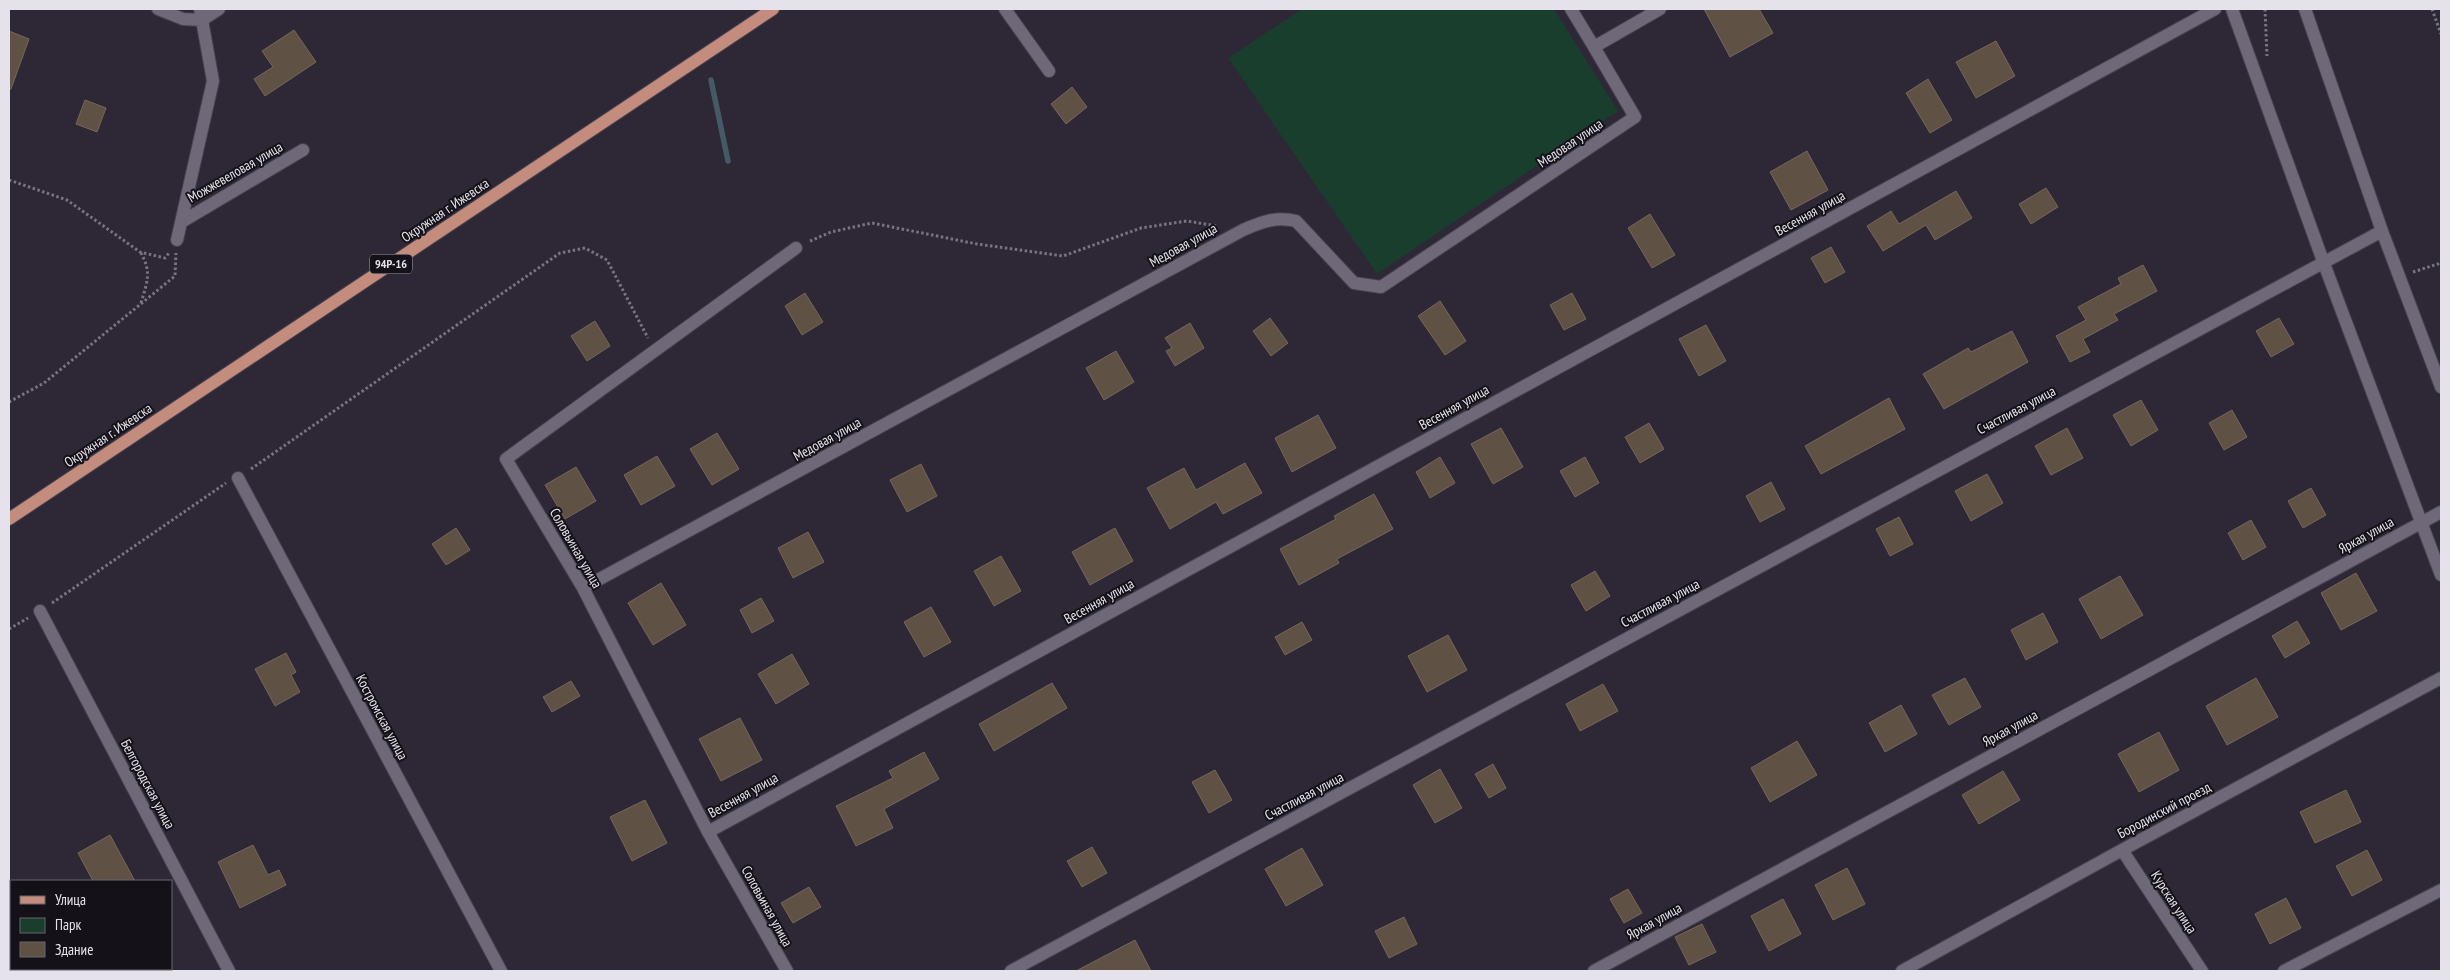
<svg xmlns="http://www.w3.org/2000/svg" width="2450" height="980" viewBox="0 0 2450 980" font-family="'PT Sans Narrow',sans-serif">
<rect width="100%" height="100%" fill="#2d2736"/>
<!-- green -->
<path fill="#193e2d" d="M1302 9H1554L1618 111 1377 274 1228 58Z"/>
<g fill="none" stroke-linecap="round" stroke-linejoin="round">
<!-- stream -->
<path stroke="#455a66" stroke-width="5.5" d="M711 80 728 161"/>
</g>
<!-- building -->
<path fill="#5f5245" stroke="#75675a" d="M1704 9H1759L1773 33 1730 57Z
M294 30 316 62 265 96 254 79 273 67 262 51Z
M9 31 29 39 11 89H9Z
M1996 41 2015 76 1976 98 1956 62Z
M1928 79 1952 120 1930 133 1906 93Z
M1072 87 1087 107 1066 124 1051 104Z
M85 100 106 108 97 132 76 124Z
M1807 151 1828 190 1791 210 1770 172Z
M2046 188 2058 207 2031 224 2019 204Z
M1956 191 1972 218 1935 240 1926 225 1883 251 1867 226 1891 211 1899 224Z
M1650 214 1675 255 1652 268 1628 228Z
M1831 247 1845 272 1825 283 1811 258Z
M2143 265 2157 291 2114 314 2118 320 2083 339 2090 352 2070 362 2056 336 2086 320 2078 307 2121 284 2118 278Z
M805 293 823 322 802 335 785 306Z
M1572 293 1586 319 1564 330 1550 305Z
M1440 301 1466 341 1445 355 1418 316Z
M1270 318 1288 343 1271 356 1253 331Z
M2279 318 2294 344 2271 357 2256 331Z
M595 321 610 346 587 361 571 336Z
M1190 323 1204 348 1175 366 1166 351 1172 348 1165 338Z
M1706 325 1726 361 1699 376 1679 339Z
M2012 331 2028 362 1944 409 1923 374 1968 348 1971 352Z
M1116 351 1134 382 1104 400 1086 368Z
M1889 398 1905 429 1821 474 1805 446Z
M2141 400 2158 430 2131 446 2113 415Z
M2232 410 2247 437 2224 450 2209 423Z
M1318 415 1336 448 1292 472 1275 438Z
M1649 423 1664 449 1640 463 1625 437Z
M1501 428 1523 467 1493 484 1471 444Z
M2067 428 2083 458 2051 475 2035 446Z
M717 433 739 469 712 485 690 449Z
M657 456 675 486 641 505 624 475Z
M1440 457 1455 483 1430 498 1416 472Z
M1585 457 1599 483 1575 497 1560 471Z
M1245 463 1262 493 1223 514 1216 502 1170 529 1147 488 1184 468 1196 490Z
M921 464 937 496 907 512 890 480Z
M576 467 596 501 565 519 545 485Z
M1987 474 2003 503 1971 521 1955 491Z
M1771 482 1785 509 1760 522 1746 496Z
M2311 488 2326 515 2303 528 2288 501Z
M1374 494 1393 529 1337 559 1339 563 1299 585 1280 549 1336 519 1334 516Z
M1899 517 1913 544 1890 556 1876 529Z
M2251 520 2266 547 2243 560 2228 533Z
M456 528 470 550 446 565 432 544Z
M1115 528 1133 561 1090 585 1072 552Z
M808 532 824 562 793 578 778 548Z
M1001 556 1021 591 994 606 974 571Z
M1595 571 1610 596 1586 611 1571 585Z
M2356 573 2377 611 2341 630 2321 593Z
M2120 576 2143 615 2101 639 2079 599Z
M661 583 686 625 653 645 628 603Z
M761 598 774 621 752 633 740 610Z
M931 607 951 642 924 657 904 622Z
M2043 613 2058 642 2026 660 2011 630Z
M2297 621 2310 643 2285 658 2272 636Z
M1302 622 1312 640 1285 655 1275 637Z
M1448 635 1467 670 1427 692 1408 656Z
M286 653 296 672 291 675 300 692 275 706 255 669Z
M792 654 809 684 776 704 758 674Z
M1965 678 1981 707 1949 725 1932 695Z
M2256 678 2278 717 2227 745 2206 706Z
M571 681 580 696 552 712 543 697Z
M1052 683 1067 708 994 751 979 724Z
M1603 684 1618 711 1580 731 1566 704Z
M1901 705 1917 734 1885 752 1869 723Z
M740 718 762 760 721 781 699 739Z
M2159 732 2179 770 2139 792 2118 754Z
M1797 741 1817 775 1770 802 1751 768Z
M924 752 939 779 884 809 893 828 856 846 836 806 893 778 889 771Z
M1493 764 1506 788 1489 798 1475 774Z
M1440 769 1462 808 1435 823 1413 785Z
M1215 770 1232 800 1209 813 1192 782Z
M2003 771 2020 800 1979 824 1962 795Z
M2346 790 2361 822 2315 843 2300 812Z
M645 800 667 843 632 861 610 817Z
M110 835 135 881H93L78 853Z
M253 845 268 875 279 870 286 885 240 908 218 862Z
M1092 847 1107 873 1082 887 1067 861Z
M1302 848 1323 885 1286 906 1265 869Z
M2367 850 2382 880 2352 896 2336 866Z
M1847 868 1865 904 1833 920 1815 885Z
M809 887 821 907 793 923 781 903Z
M1628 889 1642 913 1624 923 1610 899Z
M2286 898 2301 928 2270 944 2255 914Z
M1783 899 1801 934 1769 951 1751 916Z
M1404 917 1417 944 1389 958 1375 931Z
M1702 924 1716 952 1689 965 1675 937Z
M1135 940 1151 971H1076Z"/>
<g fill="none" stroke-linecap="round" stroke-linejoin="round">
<defs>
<path id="minor" d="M158 9 183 19 202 20
M1005 9 1049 71
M1571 9 1594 47
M2232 9 2323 261 2441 575
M2305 9 2382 231 2441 387
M202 20 219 9
M183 221 303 150
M177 240 213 81 200 9
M238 478 501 971
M583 588 1243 230C1261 222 1277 216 1296 221L1354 283 1381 287 1635 117 1594 47 1660 9
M40 611 229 971
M708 832 2215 9
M2122 850 2202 971
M787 971 708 832 583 588 506 459 796 248
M1011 971 2382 231
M1594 971 2441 512
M1902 971 2122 850 2441 678
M2284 971 2441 890"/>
<path id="major" d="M9 519 773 9"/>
</defs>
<!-- minor casing -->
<use href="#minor" stroke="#47424f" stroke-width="14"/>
<!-- major casing -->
<use href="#major" stroke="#47424f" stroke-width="14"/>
<!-- path -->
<path stroke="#797481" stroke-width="3" stroke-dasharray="2.5 2.5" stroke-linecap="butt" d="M2265 9 2267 56
M2432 9 2441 34
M9 180 67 200 140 252 165 258 169 253
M810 241 831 232 872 223 977 244 1063 256 1141 228 1187 221 1217 226
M2413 272 2441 263
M141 303C147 282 152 273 141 253
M9 402 44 383 175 276 176 253
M251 469 560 253 585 248 607 260 648 338
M52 603 226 483
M9 629 28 618"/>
<!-- minor -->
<use href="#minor" stroke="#6f6879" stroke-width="12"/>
<!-- major -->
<use href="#major" stroke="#c48c7d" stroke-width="12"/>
</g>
<g text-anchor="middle" stroke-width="4" stroke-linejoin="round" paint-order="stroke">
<!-- shield labels -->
<rect fill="#141218" stroke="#a7a4ac" stroke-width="1" x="370" y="254.5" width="42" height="19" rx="4"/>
<g font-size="12" font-weight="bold" fill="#e6e2ec">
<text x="391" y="268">94Р-16</text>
</g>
<!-- street labels -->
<g font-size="14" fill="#e6e2ec" stroke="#141218">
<text transform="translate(1570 143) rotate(-34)" y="5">Медовая улица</text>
<text transform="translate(235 172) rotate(-30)" y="5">Можжевеловая улица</text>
<text transform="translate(445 210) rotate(-34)" y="5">Окружная г. Ижевска</text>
<text transform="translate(1810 213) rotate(-29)" y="5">Весенняя улица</text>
<text transform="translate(1183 245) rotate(-29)" y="5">Медовая улица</text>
<text transform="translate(1454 407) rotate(-29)" y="5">Весенняя улица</text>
<text transform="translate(2016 410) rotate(-28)" y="5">Счастливая улица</text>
<text transform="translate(108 435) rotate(-34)" y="5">Окружная г. Ижевска</text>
<text transform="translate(827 439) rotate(-29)" y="5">Медовая улица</text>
<text transform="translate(2366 535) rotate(-29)" y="5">Яркая улица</text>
<text transform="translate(576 548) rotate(60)" y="5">Соловьиная улица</text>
<text transform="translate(1099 601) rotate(-29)" y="5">Весенняя улица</text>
<text transform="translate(1660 603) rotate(-28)" y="5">Счастливая улица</text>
<text transform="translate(382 717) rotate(62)" y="5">Костромская улица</text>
<text transform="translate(2010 728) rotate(-29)" y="5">Яркая улица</text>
<text transform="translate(148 784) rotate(62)" y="5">Белгородская улица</text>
<text transform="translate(743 795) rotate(-29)" y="5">Весенняя улица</text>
<text transform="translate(1304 796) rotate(-28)" y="5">Счастливая улица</text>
<text transform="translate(2164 810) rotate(-28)" y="5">Бородинский проезд</text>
<text transform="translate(2174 902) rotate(57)" y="5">Курская улица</text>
<text transform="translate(767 906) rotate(61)" y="5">Соловьиная улица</text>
<text transform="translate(1654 921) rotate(-29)" y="5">Яркая улица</text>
</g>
</g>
<!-- border -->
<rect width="2450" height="980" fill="none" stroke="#e6e2ec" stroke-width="20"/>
<!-- legend -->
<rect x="10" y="880" width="162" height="90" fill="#141218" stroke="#68656d"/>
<rect x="20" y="896" width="25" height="8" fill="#c48c7d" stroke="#68656d"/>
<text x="55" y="905" font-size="15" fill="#e6e2ec">Улица</text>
<rect x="20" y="918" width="25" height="15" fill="#193e2d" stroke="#68656d"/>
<text x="55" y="930" font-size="15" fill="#e6e2ec">Парк</text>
<rect x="20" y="942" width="25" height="15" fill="#5f5245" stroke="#68656d"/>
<text x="55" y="955" font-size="15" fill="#e6e2ec">Здание</text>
</svg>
